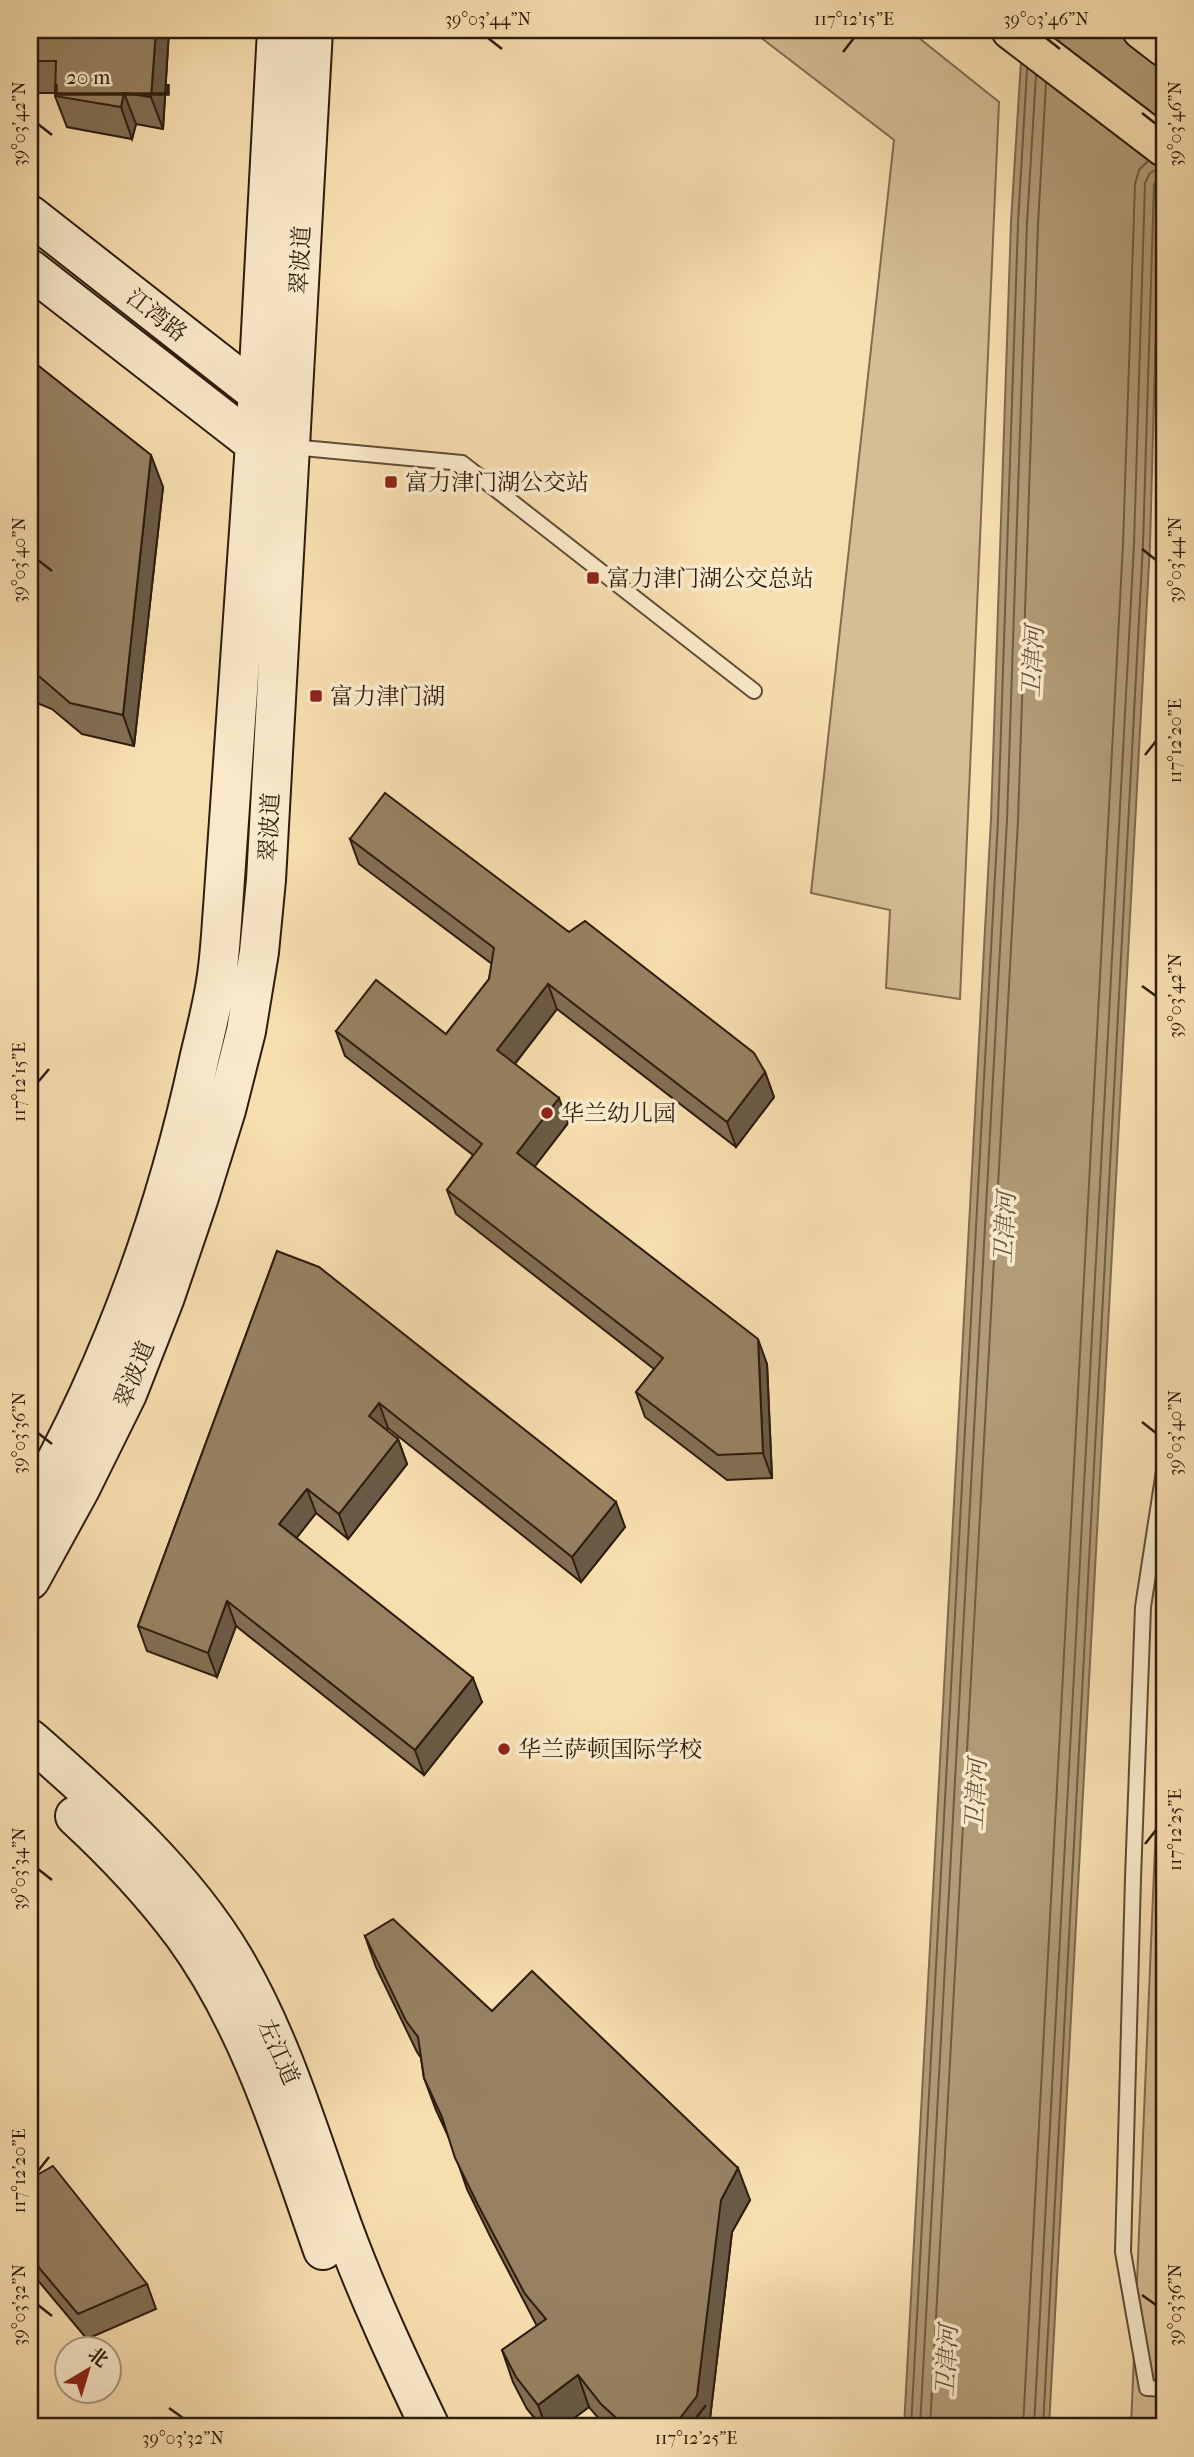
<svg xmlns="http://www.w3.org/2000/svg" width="1194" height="2457" viewBox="0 0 1194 2457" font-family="'IM FELL French Canon','Noto Serif SC',serif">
<rect width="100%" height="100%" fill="#f7deaf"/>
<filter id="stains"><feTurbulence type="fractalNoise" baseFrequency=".00286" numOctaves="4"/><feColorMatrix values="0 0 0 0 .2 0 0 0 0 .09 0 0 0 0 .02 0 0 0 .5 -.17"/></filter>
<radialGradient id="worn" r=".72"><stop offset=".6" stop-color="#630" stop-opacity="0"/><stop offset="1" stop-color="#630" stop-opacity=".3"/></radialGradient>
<!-- green -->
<path fill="#d5bd94" stroke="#826c51" stroke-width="2" d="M751 30H909L999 102 960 999 886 988 890 910 811 893 894 140Z
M1164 1630V2427H1131Z"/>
<!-- water -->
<path fill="#b39c78" stroke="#7e694e" stroke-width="2" d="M1023 30H1164L1150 545 1049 2427H904L991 819 1011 222Z"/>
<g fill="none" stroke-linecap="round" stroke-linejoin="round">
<!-- shore -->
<path stroke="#705c43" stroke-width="2" d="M911 2427 998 820 1018 223 1027 69
M920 2427 1007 820 1027 223 1036 75
M930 2427 1018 821 1038 224 1046 83
M1023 2427 1123 544 1135 184 1139 170 1148 161
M1034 2427 1134 544 1145 183 1150 173 1160 167
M1043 2427 1143 544 1154 185 1157 178 1164 176"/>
<defs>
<path id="lane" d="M292 447 462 463 754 691
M1164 1471 1143 1607 1133 1878 1123 2252 1147 2388 1164 2389"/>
<path id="secondary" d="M30 215 256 392 276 393
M30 269 255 444 275 446
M30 1509C110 1368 165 1218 199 1060 205 1034 212 1008 216 982 220 958 221 933 223 908L255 444 277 30
M30 1580 80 1489 127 1394 165 1297 198 1200 226 1110 246 1031 259 952 266 880 313 30
M30 1739C104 1804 183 1873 234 1959 284 2044 310 2137 343 2228 368 2296 399 2362 430 2427
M75 1816C114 1852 151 1891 183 1934 251 2027 285 2142 323 2250"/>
<path id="primary" d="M1011 30 1164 147
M1142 30 1164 47"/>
</defs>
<!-- lane casing -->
<use href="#lane" stroke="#604c36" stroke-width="18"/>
<!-- secondary casing -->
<use href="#secondary" stroke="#2e1c0e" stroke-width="42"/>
<!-- primary casing -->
<use href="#primary" stroke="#2e1c0e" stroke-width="42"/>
<!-- lane -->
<use href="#lane" stroke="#faeacb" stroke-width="14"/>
<!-- secondary -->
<use href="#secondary" stroke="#faeacb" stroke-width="38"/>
<!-- primary -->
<use href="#primary" stroke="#f7deaf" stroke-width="38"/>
</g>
<!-- wall -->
<path fill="#826f54" stroke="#2e1c0e" stroke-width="2" d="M30 30H169L163 129 136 124 132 139 67 127 55 96V93H32L30 91Z
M30 359 163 487 134 746 82 734 52 709 30 700Z
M350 839 569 932 765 1072 774 1097 736 1147 557 1009 515 1064 568 1123 534 1167 767 1364 772 1478 727 1480 645 1417 636 1392 654 1369 456 1214 447 1190 473 1155 345 1056 336 1031 446 1034 489 979 492 964 359 864Z
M277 1251 625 1527 581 1582 388 1428 386 1430 398 1439 407 1464 348 1539 316 1513 296 1538 482 1702 424 1775 236 1626 217 1677 147 1651 138 1626Z
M365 1936 492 2011 750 2200 732 2232 709 2427H606L589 2407 562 2427H542L527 2409 513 2382 502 2350 537 2326 490 2236 467 2189 450 2140 436 2110 424 2078 421 2058 417 2052 376 1967Z
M30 2179 147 2284 156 2309 87 2339 30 2271Z"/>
<!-- shaded-wall -->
<path fill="#6a5a45" stroke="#2e1c0e" stroke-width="2" d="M156 30H169L163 129 151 97Z
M124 93 136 124 132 139 121 107Z
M151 455 163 487 134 746 123 715Z
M548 984 557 1009 506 1075 497 1050Z
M30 1029 34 1041 30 1048Z
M765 1072 774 1097 736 1147 727 1122Z
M559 1098 568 1123 526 1178 517 1153Z
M758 1339 767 1364 772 1478 763 1453Z
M379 1403 388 1428 378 1441 369 1416Z
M398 1439 407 1464 348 1539 339 1514Z
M307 1489 316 1513 288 1549 279 1524Z
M616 1502 625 1527 581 1582 572 1557Z
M227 1601 236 1626 217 1677 208 1653Z
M473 1678 482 1702 424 1775 415 1750Z
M738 2168 750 2200 732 2232 709 2427H673L721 2200Z
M578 2375 589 2407 562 2427H546L538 2405Z"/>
<!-- building -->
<path fill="#978162" stroke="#2e1c0e" stroke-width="2" d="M30 30H156L151 97 124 93 121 107 55 96 56 61H30Z
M30 359 151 455 123 715 70 703 40 677 30 673Z
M385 793 569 932 585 921 754 1053 765 1072 727 1122 548 984 497 1050 559 1098 517 1153 758 1339 763 1453 718 1455 636 1392 663 1358 447 1190 482 1144 336 1031 376 980 446 1034 489 979 494 948 350 839Z
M277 1251 319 1267 616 1502 572 1557 379 1403 369 1416 398 1439 339 1514 307 1489 279 1524 473 1678 415 1750 227 1601 208 1653 138 1626Z
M393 1919 492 2011 532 1971 738 2168 721 2200 697 2396 673 2427H626L601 2404 578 2375 538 2405 516 2377 502 2350 546 2319 525 2294 478 2205 455 2158 442 2117 424 2078 418 2037 406 2021 365 1936Z
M53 2166 147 2284 78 2314 30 2257V2179Z
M42 2422 47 2427H31Z"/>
<!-- ticks -->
<path fill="none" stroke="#2e1c0e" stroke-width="2.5" d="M488 38 502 49M1046 38 1060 49M843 52 854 38M1142 113 1156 124M38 124 52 135M1142 549 1156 560M38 560 52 571M1145 755 1156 741M1142 986 1156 996M38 1082 49 1069M1142 1422 1156 1433M38 1433 52 1444M1145 1844 1156 1830M38 1869 52 1880M38 2171 49 2157M1142 2295 1156 2305M38 2305 52 2316M169 2408 183 2418M696 2418 706 2405"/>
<!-- markers -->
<g fill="#8f2418" stroke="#faeacb" stroke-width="2.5">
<rect x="384" y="475" width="14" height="14" rx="3.5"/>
<rect x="586" y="571" width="14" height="14" rx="3.5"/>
<rect x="309" y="689" width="14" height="14" rx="3.5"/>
<circle cx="547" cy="1113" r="7"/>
<circle cx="504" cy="1749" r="7"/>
</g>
<g text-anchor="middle" stroke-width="7" stroke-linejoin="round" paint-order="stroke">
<!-- street labels -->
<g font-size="23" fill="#2e1c0e" stroke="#faeacb">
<text transform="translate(300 260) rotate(-87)" y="8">翠波道</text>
<text transform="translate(157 315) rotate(38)" y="8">江湾路</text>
<text transform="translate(269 827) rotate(-87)" y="8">翠波道</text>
<text transform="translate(134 1374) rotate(-68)" y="8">翠波道</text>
<text transform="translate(279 2052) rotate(66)" y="8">左江道</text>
</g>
<!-- poi labels -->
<g font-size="23" fill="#2e1c0e" stroke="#faeacb" text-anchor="start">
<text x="405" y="490">富力津门湖公交站</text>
<text x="607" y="586">富力津门湖公交总站</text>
<text x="330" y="704">富力津门湖</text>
<text x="561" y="1121">华兰幼儿园</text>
<text x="518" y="1757">华兰萨顿国际学校</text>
</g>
<!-- water labels -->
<g font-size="24" font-style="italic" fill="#634f38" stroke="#faeacb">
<text transform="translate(1033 662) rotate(-87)" y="8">卫津河</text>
<text transform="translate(1005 1228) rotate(-87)" y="8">卫津河</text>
<text transform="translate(976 1795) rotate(-87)" y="8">卫津河</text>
<text transform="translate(947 2361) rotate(-87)" y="8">卫津河</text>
</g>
</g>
<!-- margin -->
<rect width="1194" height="2457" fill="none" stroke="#f7deaf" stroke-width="77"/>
<!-- north arrow -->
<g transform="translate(88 2370) rotate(38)"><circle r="33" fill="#faeacb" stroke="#a8987f" stroke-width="2"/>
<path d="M0-5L12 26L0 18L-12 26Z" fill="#8f2418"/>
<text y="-10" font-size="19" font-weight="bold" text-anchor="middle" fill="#2e1c0e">北</text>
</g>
<!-- scale -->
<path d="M56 84v10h112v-10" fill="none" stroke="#2e1c0e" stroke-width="3.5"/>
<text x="66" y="84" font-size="21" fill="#2e1c0e" stroke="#faeacb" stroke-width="5" paint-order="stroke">20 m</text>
<rect x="38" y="38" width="1118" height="2380" fill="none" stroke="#2e1c0e" stroke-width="2.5"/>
<g font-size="18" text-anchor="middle" fill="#2e1c0e">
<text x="488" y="25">39°03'44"N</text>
<text x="854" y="25">117°12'15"E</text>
<text x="1046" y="25">39°03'46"N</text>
<text transform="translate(19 124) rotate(-90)" y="6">39°03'42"N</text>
<text transform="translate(1175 124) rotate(-90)" y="6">39°03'46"N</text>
<text transform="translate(19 560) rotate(-90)" y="6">39°03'40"N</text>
<text transform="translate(1175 560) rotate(-90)" y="6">39°03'44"N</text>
<text transform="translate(1175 741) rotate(-90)" y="6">117°12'20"E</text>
<text transform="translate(1175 996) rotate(-90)" y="6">39°03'42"N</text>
<text transform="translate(19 1082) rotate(-90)" y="6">117°12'15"E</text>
<text transform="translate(19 1433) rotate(-90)" y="6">39°03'36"N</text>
<text transform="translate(1175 1433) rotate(-90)" y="6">39°03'40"N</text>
<text transform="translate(1175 1830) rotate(-90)" y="6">117°12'25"E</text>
<text transform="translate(19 1869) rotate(-90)" y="6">39°03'34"N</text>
<text transform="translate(19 2171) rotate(-90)" y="6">117°12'20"E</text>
<text transform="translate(19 2305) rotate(-90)" y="6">39°03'32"N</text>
<text transform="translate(1175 2305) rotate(-90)" y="6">39°03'36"N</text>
<text x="183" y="2444">39°03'32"N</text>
<text x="696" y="2444">117°12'25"E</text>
</g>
<rect width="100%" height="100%" filter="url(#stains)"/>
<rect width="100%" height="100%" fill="url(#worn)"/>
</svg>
